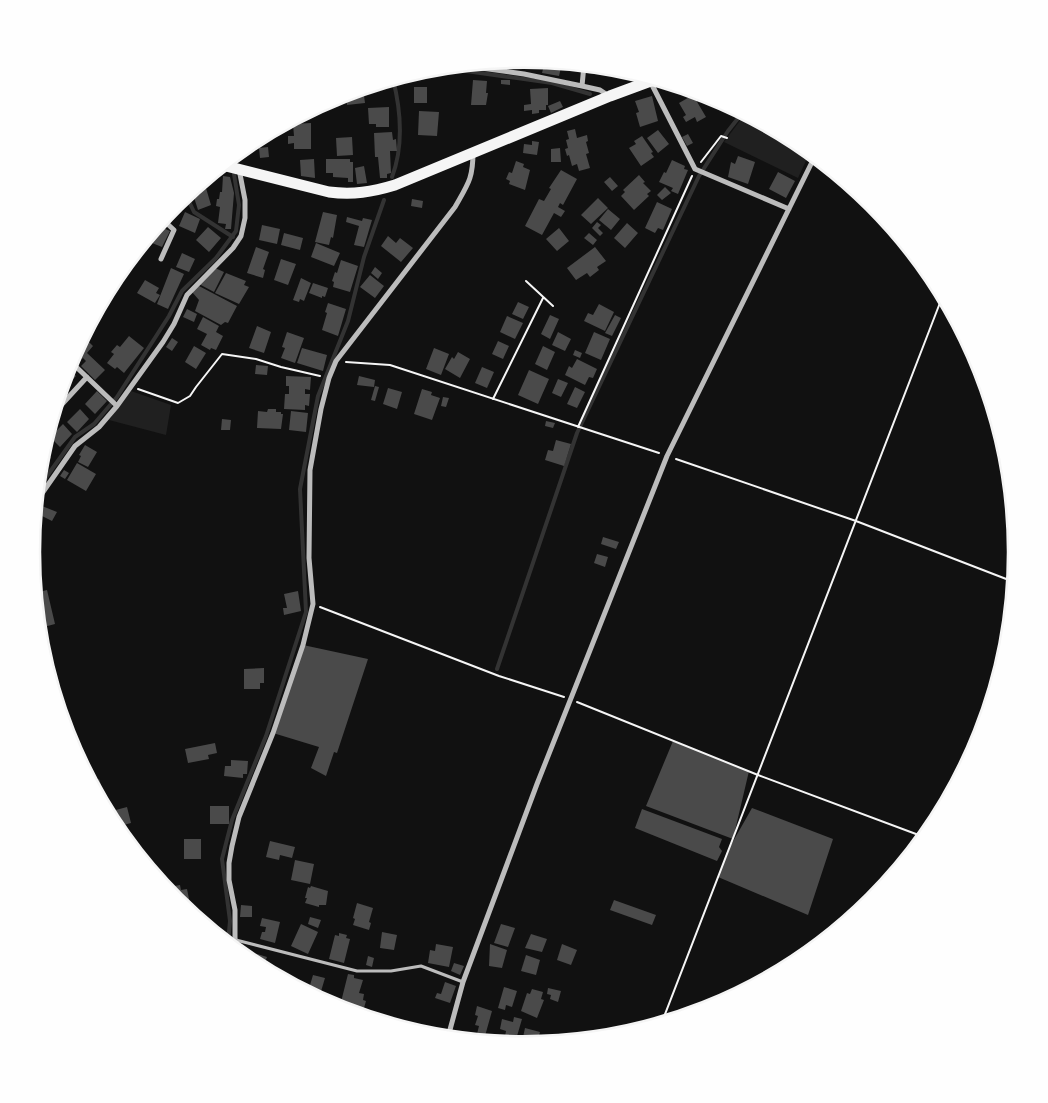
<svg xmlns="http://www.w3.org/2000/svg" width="1048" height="1103" viewBox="0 0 1048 1103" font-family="Jost,sans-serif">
<rect width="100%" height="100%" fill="#111"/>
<!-- green -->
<path fill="#202020" d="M745 114 798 142 810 152 798 178 724 142Z
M131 391 171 405 166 435 109 420Z"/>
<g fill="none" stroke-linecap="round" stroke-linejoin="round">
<!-- stream -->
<path stroke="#333" stroke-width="4" d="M451 66 459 70 552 83 590 94
M229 159V160
M392 177C404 145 401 111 393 79
M186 195 194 212 233 237
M37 490 75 437 94 424 117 397 169 316 182 291 216 258 236 231 239 205 234 174
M497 669 577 433 699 176 728 131 743 112
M228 943 230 921 222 859 232 820 266 736 306 612 300 489 318 396 348 321 364 257 384 200"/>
</g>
<!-- building -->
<path fill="#4a4a4a" d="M545 61 562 63 559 76 542 73Z
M588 65 597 66 595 74 587 73Z
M599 66 611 67 612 72 600 74Z
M473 80 487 81 486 93H488L486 105H471Z
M501 80H510V85L501 84Z
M414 87H427V103H414Z
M363 88 365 103 347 105 346 98 349 97V92Z
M548 88V105H546V110H539V113L532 114V110L524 111V105L531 104 530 89Z
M693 95 706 117 697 122 695 117 686 122 683 117 686 115 679 103Z
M337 96 339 106 323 110 321 104Z
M652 96 658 121 640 127 636 113 639 112 635 101Z
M560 101 563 107 551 113 548 106Z
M389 107V127H376V124H369L368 108Z
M419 111 439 112 437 136 418 135Z
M311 123V149H294V143L288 144V136H294L293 124Z
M575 129 577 138 587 135 588 141 586 142 589 153 586 154 590 168 579 171 577 164 572 166 569 155 567 156 565 149 568 148 566 140 569 139 567 131Z
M658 130 669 144 658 153 647 138Z
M392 132 393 140 396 139 397 151H390L391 173 387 174V178H380L378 157H375L374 133Z
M688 134 693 143 687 146 682 137Z
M642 136 653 152 651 153 654 157 641 166 629 148 636 144 634 141Z
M352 137 353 155 337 156 336 138Z
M532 141 539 142 537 155 523 153 524 144 532 145Z
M268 147 269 157 260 158 259 148Z
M560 148 561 162H551V149Z
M738 156 755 162 748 184 728 177 731 162 735 164Z
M314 159 315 178 301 176 300 160Z
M326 159H350V162H353V182H348V178L333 177V173H326Z
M672 160 685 166 684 169 688 170 678 194 671 191 673 188 659 182 664 172 666 173Z
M516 161 524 164 523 167 530 170 525 190 509 184 510 181 506 179 509 172 512 173Z
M364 166 367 183 357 184 355 168Z
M561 170 577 179 563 205 560 203 558 207 565 211 561 217 554 213 542 235 525 226 539 199 544 201 551 189 549 188Z
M778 172 795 181 786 198 769 189Z
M639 175 645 182 643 183 651 191 647 194 649 196 634 210 621 196 625 192 623 190Z
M223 176 230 177 234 193 231 229H225L226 224 218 223 220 207 216 206 217 199H219L220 192H222Z
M610 177 618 186 612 191 604 182Z
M206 178 211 182 206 188 211 205 198 210 192 191Z
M665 187 671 193 662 200 657 195Z
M598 198 608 208 591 224 581 215Z
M412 199 423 201 422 208 411 206Z
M657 202 672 209 663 230 658 228 655 233 645 228Z
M608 209 620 219 611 230 599 220Z
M185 212 200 219 195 233 179 226Z
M323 212 337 215 333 238 331 237 329 245 315 242Z
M347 217 362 221 363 218 372 220 364 247 354 245 359 226 346 222Z
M597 222 601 225 598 228 603 233 600 236 592 228Z
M627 223 638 233 625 248 614 238Z
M262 225 280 229 277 244 259 240Z
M159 226 170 231 162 247 152 243Z
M208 227 221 238 209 252 196 240Z
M559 228 569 241 557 251 546 239Z
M284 233 303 238 300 250 281 245Z
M589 233 597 240 593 245 584 238Z
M388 236 396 243 400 238 413 248 401 262 381 246Z
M316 243 340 253 334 266 311 257Z
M256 247 269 252 263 269 265 270 263 278 247 273Z
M595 247 606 261 597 267 599 270 590 277 587 273 576 280 567 268Z
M182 253 195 259 189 272 176 267Z
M281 259 296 264 288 285 274 280Z
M341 260 358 266 350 292 333 287 334 282 332 281 335 272 337 273Z
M375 267 382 273 378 279 371 273Z
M171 268 184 274 168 309 157 304Z
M215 268 224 272 214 292 199 284Z
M226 273 246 281 244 285 249 287 239 304 215 293Z
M370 275 384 286 375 298 360 287Z
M301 278 311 283 304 301 300 299 299 302 293 300Z
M145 280 159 288 156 293 160 295 155 303 137 293Z
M313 283 328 288 325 297 322 296V298L309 293Z
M199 286 237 306 228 323 225 322 221 325 195 311 199 300 192 292Z
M518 302 529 307 523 319 512 314Z
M328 303 346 309 338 336 322 330 327 313 325 312Z
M599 304 614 312 605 331 584 321 588 313 593 315Z
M187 309 197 314 194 322 183 317Z
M550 315 559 319 550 339 541 334Z
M615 315 621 318 612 336 605 333Z
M507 316 523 323 515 339 500 332Z
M203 317 219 326 216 332 223 336 216 350 211 348 210 350 201 345 207 334 197 329Z
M257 326 271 332 264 353 249 348Z
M287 332 304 338 295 363 281 358 285 348 282 347Z
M558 332 571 339 565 351 552 345Z
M594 332 610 339 601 360 585 353Z
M129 336 144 348 124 373 117 367 115 369 107 363 114 354 111 352 117 345 120 347Z
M172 338 178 342 172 351 166 347Z
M87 340 93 346 87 353 105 370 95 380 81 366 86 361 83 358 79 361 73 355Z
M498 341 509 346 503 359 492 354Z
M194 346 206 353 196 369 185 362Z
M543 346 555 352 547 370 535 364Z
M302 348 327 355 323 371 297 363Z
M434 348 449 354 441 375 426 369Z
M575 350 582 353 580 358 573 355Z
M458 352 470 359 460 378 445 369 452 357 454 359Z
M577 359 597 369 593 378 589 377 585 385 565 375 569 366 572 368Z
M256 365 268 366 267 375 255 374Z
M482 367 494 372 487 388 475 383Z
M67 368 76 376 64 389 61 387Z
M529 370 549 379 538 404 518 395Z
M286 376 311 377 310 390 305 389V394H310L309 406 305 405V410L284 409 285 394H289V386H286Z
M359 376 375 380 374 387 357 385Z
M558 379 568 383 561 397 552 393Z
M375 386 379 387 375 401 371 400Z
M575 387 585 392 577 408 567 404Z
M388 388 402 392 397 409 383 404Z
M422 389 432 392 431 395 440 398 432 420 414 414Z
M97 391 107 401 95 414 85 404Z
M443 397 449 398 446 407 441 406Z
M80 409 89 419 77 432 67 422Z
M268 409H276V412H281V414H283L281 429 257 428 258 411 267 412Z
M291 411 308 413 306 432 289 430Z
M222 419 231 420 230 430H221Z
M546 421 555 423 553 428 545 426Z
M63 424 72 434 60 447 50 437Z
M556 440 571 444 564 466 545 460 548 450 553 451Z
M85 445 97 452 88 467 78 462 81 456 79 455Z
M41 453 51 457 45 474 39 472Z
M77 463 96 474 86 491 67 480Z
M64 470 69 473 65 479 60 476Z
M42 506 57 512 52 521 40 515Z
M603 537 619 542 616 549 601 544Z
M597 554 608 557 605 567 594 563Z
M47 590 55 624 40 628 35 593Z
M298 591 301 611 284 615 283 608H287L284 594Z
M303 645 368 659 337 753 334 752 326 776 311 768 319 747 273 733Z
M264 668V683H260V689H244V669Z
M673 741 749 771 733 839 646 806Z
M215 743 217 753 208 755 209 759 188 763 185 749Z
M231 760 248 761 247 774H243V778L224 776 225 766H231Z
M99 779 101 785 94 787 91 782Z
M210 806H229V824H210Z
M127 807 131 823 116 827 112 811Z
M752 808 833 839 808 915 718 877 727 852Z
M642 809 722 839 719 847 722 851 717 861 635 828Z
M184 839H201V859H184Z
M270 841 295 847 292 858 280 855 279 860 266 857Z
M295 860 314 864 310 884 291 880Z
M180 885 181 890 187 889 191 909H187L170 893 169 887Z
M311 886 328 891 326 905H319V907L305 903 307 898H305L308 887 310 888Z
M614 900 656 915 652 925 610 910Z
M357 903 373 908 369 922 371 923 369 930 353 925 355 919 353 918Z
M241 905 252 906V917H240Z
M310 917 321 920 318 928 308 924Z
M262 918 280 922 275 943 260 939 262 932H265L266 927 260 926Z
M301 924 318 932 308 954 291 946Z
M501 924 515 928 508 947 494 943Z
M382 932 397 935 394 950 380 948Z
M339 933 347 935 346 938 350 939 344 963 329 959 335 935 339 936Z
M531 934 547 939 542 952 525 948Z
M436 944 453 947 449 967 428 963 430 950 435 951Z
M490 944 507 950 502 968 489 966Z
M562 944 577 950 571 965 557 960Z
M247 951 267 957 263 968 245 957Z
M526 955 540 960 536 975 521 971Z
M368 956 374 958 372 967 366 965Z
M454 963 464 966 460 975 451 971Z
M264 968 280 972 279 977Z
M348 974 354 975V978L363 980 359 993 364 994 363 1000 366 1001 364 1008 341 1002Z
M313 975 325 978 319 998 308 992Z
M445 982 456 986 450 1003 435 998 437 993 441 994Z
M504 987 517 991 512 1007 506 1005 505 1010 498 1008Z
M548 988 561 991 558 1002 550 999 551 995 547 994Z
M532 989 543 992 541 999 544 1000 537 1018 521 1011 527 993 530 994Z
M344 1005 364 1010 362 1015 343 1009Z
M477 1006 492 1011 485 1036 477 1034 479 1026 475 1025 478 1016 475 1015Z
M514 1017 522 1019 515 1043 504 1042 506 1031 500 1029 502 1019 513 1022Z
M525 1028 540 1032 537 1043 522 1042Z"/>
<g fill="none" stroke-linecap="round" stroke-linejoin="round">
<!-- path -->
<path stroke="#f5f5f5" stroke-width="2" d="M701 162 721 136 727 138
M526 281 553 306
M346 362 390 365 659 453
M138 389 178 403 190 396 196 387 222 354 256 359 281 367 320 376
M493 399 543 298
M578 427 692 176
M676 459 856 521 1014 582
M320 607 499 676 564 697
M577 702 758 775 924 837
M662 1022 943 295"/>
<!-- service -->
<path stroke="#bcbcbc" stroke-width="3" d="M236 940 357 971H391L421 966 463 982"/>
<!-- minor -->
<path stroke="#bcbcbc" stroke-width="5" d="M460 65 524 74 582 86
M584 65 582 86 600 90 609 96
M650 81 695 169 789 209
M161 259 174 230 162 219
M91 322 107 301 105 296
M70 361 117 406
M53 414 87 377
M36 502 75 446 99 427 117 406 163 342 174 324 187 295 233 248 241 236 245 218V200L239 169
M235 949V910L229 880V863L232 846 239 817 273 733 303 645 313 604 309 558 310 470 321 409 329 378 336 361 455 207C468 184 473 179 473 152
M448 1037 463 982 537 784 667 456 815 156"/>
<!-- trunk -->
<path stroke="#f5f5f5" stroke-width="11" d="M222 165 329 192C353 195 372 192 395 185L610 96 656 79"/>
</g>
<!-- crop -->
<path d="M0 0H1048V1103H0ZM40 552a484 484 0 1 1 968 0a484 484 0 1 1-968 0Z" fill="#fefefe" fill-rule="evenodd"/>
<path fill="none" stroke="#f5f5f5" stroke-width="2.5" d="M40 552a484 484 0 1 1 968 0a484 484 0 1 1-968 0Z"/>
</svg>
